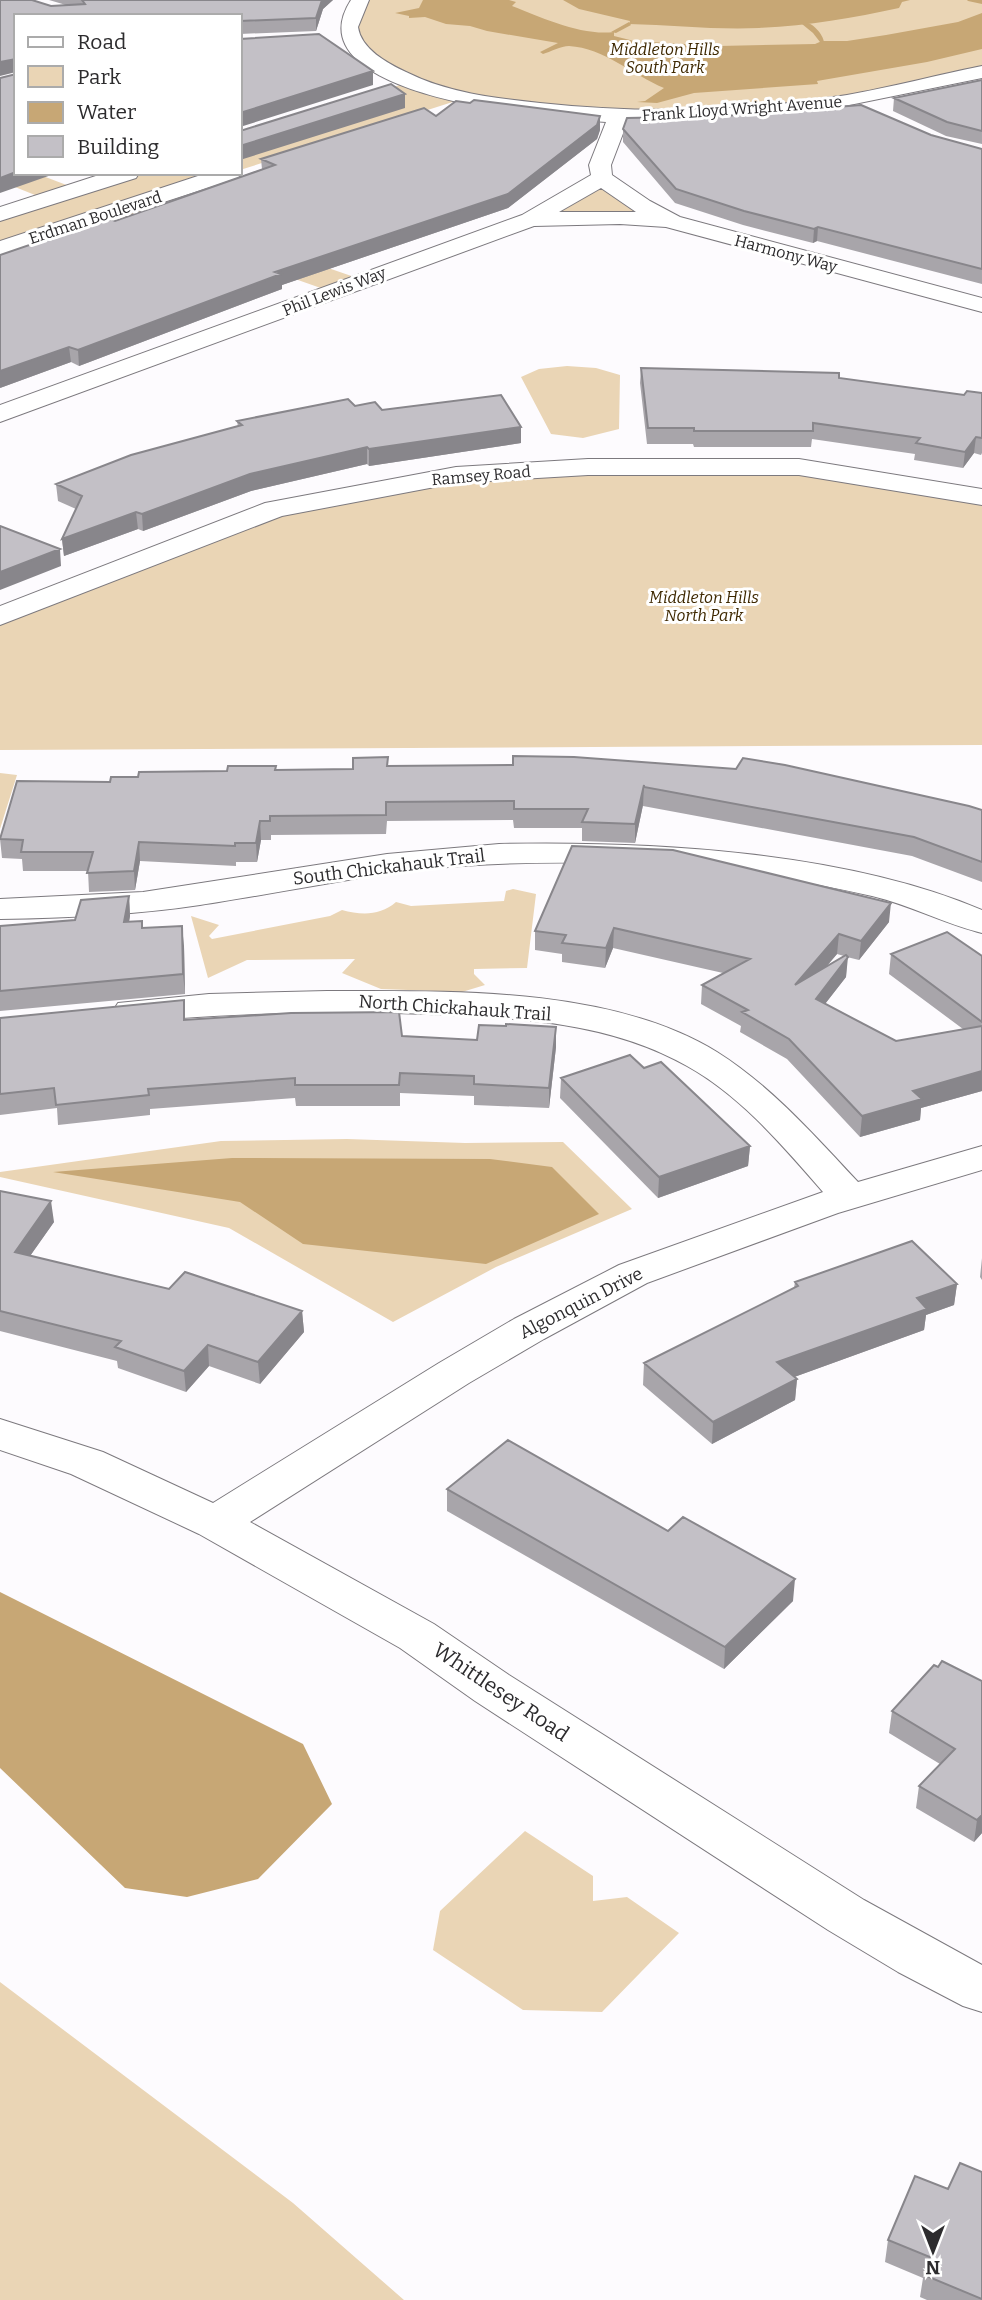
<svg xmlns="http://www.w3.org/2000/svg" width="982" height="2300" viewBox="0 0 982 2300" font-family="Bitter,serif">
<rect width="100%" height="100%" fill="#fdfbfe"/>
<!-- green -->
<path fill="#ead5b5" d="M360 0H982V72L846 101 681 115 462 99 240 170V137L412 81 349 37Z
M0 159 16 173H35L77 189 128 173H230L140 203 363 280 332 292 108 213 0 248V214L45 199 0 181Z
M602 178 672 222 530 220Z
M567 366 596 368 620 375 619 429 583 438 551 434 521 377 539 369Z
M799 467 982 497V745L0 750V616L275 509 456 475Z
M0 773 17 775 0 829Z
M513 889 536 894 527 968 474 969V974L485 985 462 992 381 989 342 973 355 959 247 960 208 978 191 916 219 925 209 936 212 939 330 916 342 910C361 915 380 916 396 902L411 906 504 901 506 891Z
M347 1139 465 1143 563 1142 632 1209 496 1267 393 1322 229 1228 0 1177V1172L221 1141Z
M525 1831 593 1876V1901L627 1897 679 1933 602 2012 523 2010 433 1950 440 1911Z
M0 1982 293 2203 404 2300H0Z"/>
<!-- water -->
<path fill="#c7a775" d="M423 0H509L516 2 512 6C543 18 581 36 614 32V36L634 41 719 46 815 44 822 41H847L886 35 958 22 982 13V49L927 62 817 81 818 84 694 93 657 103 637 102 645 101 664 88C633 75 604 48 569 46 561 46 550 52 543 54L540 52 558 43 487 31 470 26 446 24 425 17 409 18V16L395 13 419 8Z
M563 0H910L902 2 899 8C853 18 806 26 759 28 716 30 672 25 629 24L630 21 579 9Z
M232 1158 490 1159 552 1167 599 1214 486 1264 303 1244 240 1202 53 1172Z
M0 1592 303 1744 332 1804 258 1879 187 1897 125 1888 0 1768Z"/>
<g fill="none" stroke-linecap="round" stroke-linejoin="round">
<!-- stream -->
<path fill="#c7a775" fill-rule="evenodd" d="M967 0H982V4L968 1Z
M629 22 631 25 616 33 611 32Z
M802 22C812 21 823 34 824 42H820L813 33 802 24Z"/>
<defs>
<path id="street" d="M351 0H369L358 27C361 49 387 63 406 72 448 93 493 98 540 103 642 114 745 112 847 95 892 87 937 75 982 66V78L820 111 733 120 627 123 611 165 612 175 650 201 680 217 982 298V312L666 227 620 224 534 226 0 422V405L522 215 591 175 589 165 606 122C555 119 288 98 351 0ZM601 188 636 212H559Z
M240 171 241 173 238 178 0 255V241L207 173Z
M105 173H139L136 178 0 221V207Z
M588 459H799L982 489V505L799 475H588L456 483 282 516 0 625V606L265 503 456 467Z
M499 844C650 841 843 851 982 910V933C945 924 910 905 872 896 745 866 592 857 462 866 374 872 287 892 200 905 134 915 67 918 0 919V899L143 892 387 854Z
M327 991C449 991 610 986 717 1052 771 1086 814 1135 858 1182L982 1146V1170L838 1213 647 1283 544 1339 469 1383 250 1522 434 1624 509 1675 864 1900 982 1965V2012L963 2006 898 1972 828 1930 475 1701 400 1648 199 1534 71 1474 0 1450V1419L103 1452 213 1503 439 1363 514 1319 619 1265 823 1192C783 1146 741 1096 687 1066 608 1021 517 1018 429 1014 329 1010 230 1013 131 1022L118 1019 113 1011 118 1003 209 994Z"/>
</defs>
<!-- street casing -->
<use href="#street" stroke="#7c797e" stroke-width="2"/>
<!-- street -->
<use href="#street" fill="#fff" fill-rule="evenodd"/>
</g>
<!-- wall -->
<path fill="#a8a5aa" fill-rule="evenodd" d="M49 0H333L323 9 316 31 240 34V16L51 6 66 5Z
M982 80V144L946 136 893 111 894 98Z
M436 116 600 130 597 139 508 208 282 285V289L79 366 71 362 0 388 115 221 262 169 261 159Z
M623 129 931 135 982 149V284L817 241 813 243 743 225 675 203 623 142Z
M641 368 839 378 964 395 982 393V453L981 455 974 453 963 468 914 460 915 454 812 439 811 447H694L693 444H647L640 383Z
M355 406 382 410 521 443 369 466 367 464 251 491 143 531 138 529 64 556 62 539 76 509 58 501 56 484 238 427 237 421Z
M276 766V770L353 769 388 766 982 810V882L912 856 643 806V805L635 843 582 841V828H514L513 820 387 821 386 834 271 835V840H261L257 862H236V866L140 861 135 890 89 892 88 871H23L22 859 2 858 0 839 110 782 138 777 227 771Z
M572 846 889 922 859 960 847 957 846 977 825 1004 896 1041 963 1029 889 974 891 954 982 956V1091L921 1108 920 1120 860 1137 787 1059 740 1032 741 1026 701 1004 702 985 723 973 613 948 605 968 562 962V954L535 950V931ZM837 954 844 956 827 966Z
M129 896 130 916 129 921 143 928 184 946 185 994 0 1011V926L75 920Z
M0 1018 185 1020 556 1047 549 1108 474 1105V1096L400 1093V1106H296L295 1098 150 1109V1115L58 1125 57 1108 0 1115Z
M561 1078 750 1146 748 1166 658 1198 560 1098Z
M0 1191 54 1222 30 1256 169 1289 302 1311 304 1332 260 1384 209 1366 186 1392 118 1368 117 1361 0 1331Z
M982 1258V1280L980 1277Z
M795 1282 957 1284 954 1305 926 1315 924 1330 794 1377 797 1379 795 1400 712 1444 643 1385 644 1363 794 1288Z
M447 1489 793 1601 724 1669 447 1511Z
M938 1667 982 1833 974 1842 916 1808 919 1786 940 1764 889 1733 892 1711Z
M982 2172V2300H927L920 2297 923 2278 885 2262 888 2240 948 2189Z"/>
<!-- shaded-wall -->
<path fill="#88868b" d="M322 0H333L323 9 316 31V18Z
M16 59V72L0 76V62Z
M373 71V85L240 127V113Z
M405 94V108L240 160V146Z
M600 116V130L597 139 508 208 282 285V289L79 366 78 350 275 272Z
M16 172V173H57L0 193V178Z
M818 227 817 241 813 243 814 229Z
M69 347 71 362 0 388V371Z
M521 427V443L369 466V449Z
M976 437 974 453 963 468 965 452Z
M367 447V464L251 491 143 531 142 514 250 474Z
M136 512 138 529 64 556 62 539Z
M60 549 61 566 0 590V572Z
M644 785 643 805 635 843V824Z
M260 821 261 840 257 862 256 843Z
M139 842 140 861 135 890 134 871Z
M129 896 130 916 126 941 124 922Z
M891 903 889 922 859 960 861 941Z
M182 926 184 946 185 994 183 974Z
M614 928 613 948 605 968 606 948Z
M839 934 837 954 793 1005 795 985Z
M848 957 846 977 814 1018 816 999Z
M556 1027V1047L549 1108V1088Z
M982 1071V1091L921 1108 920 1120 860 1137 862 1116 913 1091Z
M750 1146 748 1166 658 1198 659 1177Z
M51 1201 54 1222 18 1273 15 1252Z
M957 1284 954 1305 926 1315 924 1330 775 1384 777 1362 917 1298Z
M302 1311 304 1332 260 1384 258 1362Z
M208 1345 209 1366 186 1392 184 1371Z
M797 1379 795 1400 712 1444 713 1422Z
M795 1579 793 1601 724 1669 725 1647Z
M982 1815V1833L974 1842 977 1820Z"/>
<!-- building -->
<path fill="#c3c0c6" stroke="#88868b" stroke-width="2" d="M0 0H32L51 6 85 4 82 0H322L316 18 240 21V16H16V59L0 62Z
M319 34 373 71 240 113V39Z
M16 74V172L0 178V78Z
M982 80V131L947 122 894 98Z
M391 84 405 94 240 146V131Z
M474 100 600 116 597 125 508 194 275 272 281 274 78 350 69 347 0 371V255L108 218 115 221 275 165 261 159 424 108 436 116 456 101 470 103Z
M861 105 931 135 982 149V269L818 227 814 229 744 211 676 189 623 129 627 118 725 116Z
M641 368 839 373V378L964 395 967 391 982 393V438L976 437 965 452 916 443 920 438 813 423V431H694V428H648Z
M501 395 521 427 369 449 367 447 250 474 142 514 136 512 62 539 82 496 56 484 131 455 242 425 237 421 348 399 355 406 375 402 382 410Z
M0 526 60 549 0 572Z
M513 756 574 757 736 769 743 758 785 765 969 806 982 810V862L914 837 644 787V785L635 824 582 822 588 809H514V801L386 802V815L270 816V821H260L256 843H235V846L139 842 134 871 87 873 93 852H21L23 840 0 839 17 781 110 782 111 777H138L139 772 227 771 228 766H276L275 770 353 769V758L388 757 387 766 513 765Z
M572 846 673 850 891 903 861 941 839 934 795 985 846 955 848 957 816 999 896 1041 982 1026V1071L913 1091 922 1099 862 1116 789 1039 742 1012 748 1010 702 985 750 959 614 928 606 948 562 943 566 935 535 931Z
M129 896 124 922 142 921V928L182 926 183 974 0 991V926L75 920 81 900Z
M947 932 982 956V1022L891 954Z
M184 1000V1020L291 1013 399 1012 402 1036 477 1040 479 1025 506 1026V1024L556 1027 549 1088 474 1084V1076L400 1073 399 1085H295V1078L148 1089 149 1095 56 1105 54 1088 0 1094V1018Z
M630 1055 644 1068 661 1062 750 1146 659 1177 561 1078Z
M0 1191 51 1201 15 1252 169 1289 185 1272 302 1311 258 1362 208 1345 184 1371 115 1347 121 1341 0 1311Z
M912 1241 957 1284 917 1298 927 1309 777 1362 797 1379 713 1422 644 1363 798 1286 795 1282Z
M508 1440 668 1531 683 1517 795 1579 725 1647 447 1489Z
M942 1661 982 1681V1815L977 1820 919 1786 955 1749 892 1711 934 1665 938 1667Z
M960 2163 982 2172V2299L924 2275 930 2257 888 2240 915 2176 948 2189Z"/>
<g text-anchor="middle" stroke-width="6" stroke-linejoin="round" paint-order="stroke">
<!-- far-park labels -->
<g font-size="16" font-style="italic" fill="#3e2800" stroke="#fff">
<text x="665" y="55">Middleton Hills<tspan x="665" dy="18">South Park</tspan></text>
<text x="704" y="603">Middleton Hills<tspan x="704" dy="18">North Park</tspan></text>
</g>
<!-- far-street labels -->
<g font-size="16" fill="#2d2c2e" stroke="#fff">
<text transform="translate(742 108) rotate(-4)" y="6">Frank Lloyd Wright Avenue</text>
<text transform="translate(95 217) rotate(-18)" y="6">Erdman Boulevard</text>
<text transform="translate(786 253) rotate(15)" y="6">Harmony Way</text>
<text transform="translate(334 291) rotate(-21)" y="6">Phil Lewis Way</text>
<text transform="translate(481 475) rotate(-5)" y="6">Ramsey Road</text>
</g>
<!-- street labels -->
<g font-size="18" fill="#2d2c2e" stroke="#fff">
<text transform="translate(389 867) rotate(-7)" y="6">South Chickahauk Trail</text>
<text transform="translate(455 1008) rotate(4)" y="6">North Chickahauk Trail</text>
<text transform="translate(581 1303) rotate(-27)" y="6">Algonquin Drive</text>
</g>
<!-- near-street labels -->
<g font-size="21" fill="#2d2c2e" stroke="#fff">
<text transform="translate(501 1692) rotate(34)" y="7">Whittlesey Road</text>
</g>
</g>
<!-- legend -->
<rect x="14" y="14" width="228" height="161" fill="#ffffff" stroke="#ababab" stroke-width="2"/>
<rect x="28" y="37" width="35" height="10" fill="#ffffff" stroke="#ababab" stroke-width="2"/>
<text x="77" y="49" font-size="21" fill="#2d2c2e">Road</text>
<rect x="28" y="66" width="35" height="21" fill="#ead5b5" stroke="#ababab" stroke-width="2"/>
<text x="77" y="84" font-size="21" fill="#2d2c2e">Park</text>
<rect x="28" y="102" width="35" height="21" fill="#c7a775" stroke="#ababab" stroke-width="2"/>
<text x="77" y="119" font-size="21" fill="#2d2c2e">Water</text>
<rect x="28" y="136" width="35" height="21" fill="#c3c0c6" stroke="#ababab" stroke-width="2"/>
<text x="77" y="154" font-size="21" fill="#2d2c2e">Building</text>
<!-- north arrow -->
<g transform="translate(933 2251) rotate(180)" stroke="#ffffff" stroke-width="5" paint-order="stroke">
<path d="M0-5L12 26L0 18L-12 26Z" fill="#2d2c2e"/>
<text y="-10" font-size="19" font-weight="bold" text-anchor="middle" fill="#2d2c2e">N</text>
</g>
</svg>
